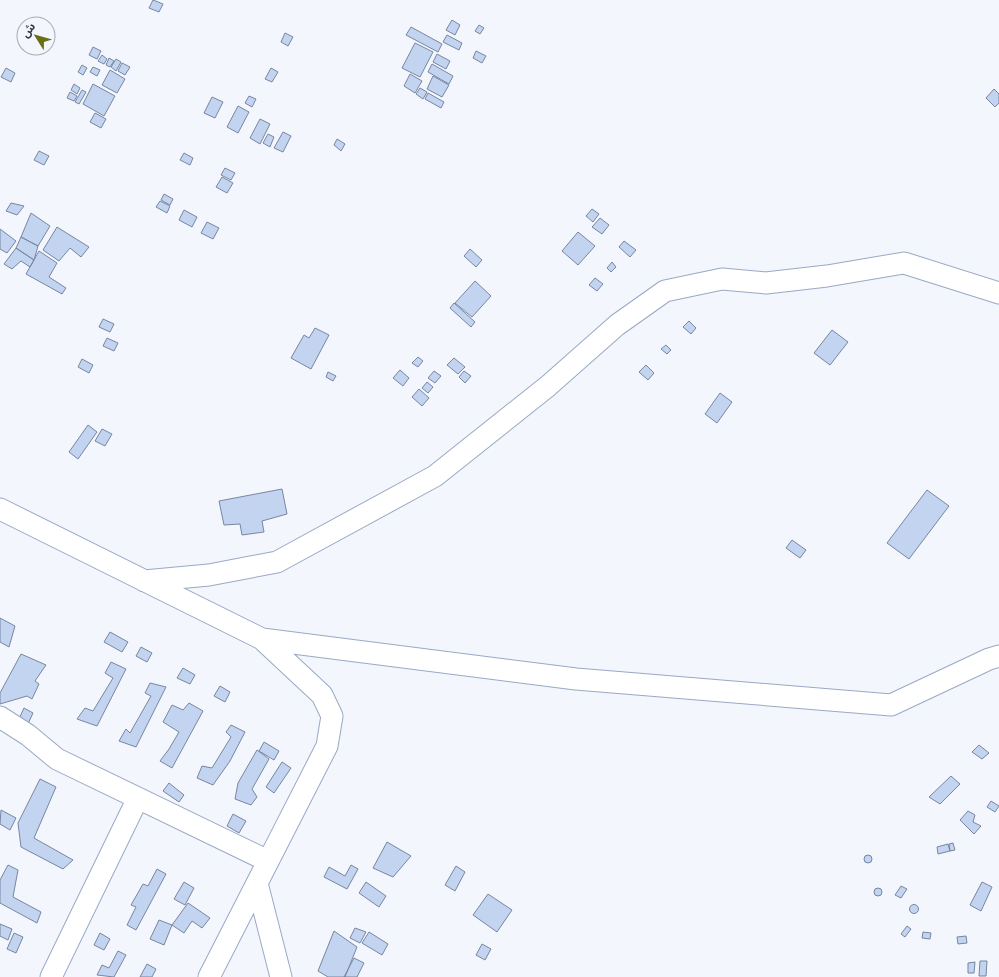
<svg xmlns="http://www.w3.org/2000/svg" width="999" height="977" viewBox="0 0 999 977" font-family="'IBM Plex Serif','Noto Sans Arabic',serif">
<rect width="100%" height="100%" fill="#f3f6fc"/>
<!-- building -->
<path fill="#c3d4f1" stroke="#7786a1" d="M153 0 163 4 159 12 149 8Z
M452 20 460 25 455 35 446 30Z
M479 25 484 28 480 34 475 31Z
M411 27 442 44 438 52 406 35Z
M285 33 293 37 288 46 281 42Z
M447 35 462 43 459 50 443 42Z
M415 43 433 52 420 77 402 68Z
M93 47 101 51 97 59 89 55Z
M476 51 486 56 482 63 473 58Z
M437 54 450 61 446 69 433 62Z
M102 55 107 59 104 64 98 61Z
M109 58 114 61 110 67 106 65Z
M116 59 121 62 116 71 111 67Z
M122 63 130 67 125 75 118 71Z
M432 64 453 76 449 84 428 72Z
M82 65 87 68 83 75 78 72Z
M93 67 100 70 97 76 90 72Z
M6 68 15 73 11 82 1 77Z
M271 68 278 72 272 82 265 79Z
M110 70 125 79 117 93 102 85Z
M410 74 422 81 415 93 404 86Z
M433 76 449 85 442 97 427 89Z
M74 84 80 88 77 94 71 90Z
M93 84 115 96 104 116 83 104Z
M420 88 427 92 423 99 416 94Z
M994 89 999 94V103L995 107 986 98Z
M82 90 86 92 79 104 75 102Z
M70 92 77 96 74 101 67 98Z
M428 93 444 102 441 108 425 99Z
M249 96 256 99 252 107 245 103Z
M212 97 223 102 215 118 204 113Z
M238 106 249 112 238 133 227 127Z
M95 113 106 119 101 128 90 122Z
M260 119 270 124 260 144 250 138Z
M283 132 291 136 283 152 274 148Z
M268 134 274 137 270 147 263 143Z
M337 139 345 144 341 151 334 145Z
M39 151 49 156 44 165 34 160Z
M184 153 193 158 190 165 180 160Z
M225 168 235 173 231 180 221 175Z
M222 177 233 183 227 193 216 187Z
M164 194 173 199 170 205 161 200Z
M160 201 170 206 167 213 156 207Z
M11 203 24 206 17 215 6 211Z
M592 209 599 214 593 222 586 216Z
M184 210 197 217 192 227 179 220Z
M31 213 50 226 38 246 21 237Z
M600 218 609 225 602 234 592 227Z
M207 222 219 228 213 239 201 233Z
M57 227 89 247 81 257 70 248 59 261 43 250Z
M0 229 16 241 7 253 0 249Z
M578 232 595 246 578 265 562 251Z
M21 237 38 246 34 260 16 248Z
M624 241 636 250 630 257 619 247Z
M16 248 34 260 30 267 21 261 12 269 4 264Z
M470 249 482 260 476 267 464 256Z
M39 251 57 263 49 277 66 288 62 294 26 274Z
M612 262 616 267 611 272 607 268Z
M595 278 603 284 597 291 589 285Z
M475 281 491 296 472 317 455 303Z
M454 303 475 322 471 327 450 308Z
M103 319 114 324 110 332 99 327Z
M689 321 696 328 691 334 683 327Z
M315 328 329 335 311 369 291 358 304 335 309 338Z
M832 330 848 342 830 365 814 353Z
M107 338 118 343 114 351 103 346Z
M666 345 671 350 667 354 661 349Z
M418 357 423 361 418 367 412 363Z
M454 358 465 367 458 374 447 365Z
M82 359 93 365 89 373 78 367Z
M646 365 654 373 648 380 639 372Z
M400 370 409 378 403 386 393 378Z
M434 371 441 376 435 383 428 378Z
M464 371 471 376 465 383 459 377Z
M328 372 336 376 333 381 326 377Z
M427 382 433 387 428 393 422 388Z
M419 389 429 398 422 406 412 397Z
M720 393 732 402 717 423 705 414Z
M88 425 97 432 78 459 69 452Z
M102 429 112 434 105 446 95 441Z
M282 489 287 514 262 521 264 532 242 535 240 524 224 525 219 501Z
M927 490 949 506 909 559 887 543Z
M792 540 806 550 800 558 786 548Z
M0 618 15 626 9 647 0 642Z
M110 632 128 642 122 652 104 642Z
M141 647 152 653 147 662 136 656Z
M21 654 46 665 35 681 39 684 32 699 27 696 0 704V693Z
M111 662 126 669 97 726 77 719 85 708 93 711 113 678 105 673Z
M183 668 195 675 190 684 177 678Z
M150 683 166 687 136 747 119 741 126 729 130 733 151 696 145 693Z
M220 686 230 692 225 702 214 696Z
M189 703 203 711 172 768 160 761 169 749 179 732 163 722 172 705 183 710Z
M24 708 33 713 27 726 18 721Z
M231 725 245 732 230 761 213 785 197 778 202 766 212 768 231 737 226 732Z
M264 742 279 751 274 760 259 751Z
M979 745 989 753 982 759 972 752Z
M257 750 269 759 252 789 257 797 251 805 235 799 238 783Z
M282 762 291 768 274 793 266 787Z
M951 776 960 784 940 804 929 797Z
M40 779 56 787 34 838 73 860 63 869 21 847 18 823Z
M169 783 184 795 179 802 163 791Z
M991 801 999 806 995 812 987 807Z
M1 810 16 818 10 830 0 824Z
M968 811 975 815 973 822 981 826 974 834 960 820Z
M233 814 246 821 239 833 227 826Z
M387 842 411 856 393 877 373 868Z
M953 843 955 850 950 851 949 844Z
M948 844 950 851 938 854 937 847Z
M864 859a4 4 0 1 1 8 0a4 4 0 1 1-8 0Z
M8 865 18 870 13 897 41 912 37 923 0 903V880Z
M351 865 358 869 347 889 324 877 329 867 345 876Z
M456 866 465 872 455 891 445 885Z
M157 869 166 874 136 930 127 925 136 907 131 905 143 884 148 886Z
M184 882 194 888 185 905 174 899Z
M366 882 386 896 379 907 359 893Z
M982 882 992 887 981 911 970 905Z
M901 886 907 889 901 898 895 895Z
M874 892a4 4 0 1 1 8 0a4 4 0 1 1-8 0Z
M488 894 512 910 497 932 473 915Z
M188 903 210 918 202 928 192 921 184 933 172 925Z
M909.5 909a4.5 4.5 0 1 1 9 0a4.5 4.5 0 1 1-9 0Z
M159 920 172 925 164 945 150 939Z
M0 924 12 929 8 940 0 936Z
M907 926 911 929 905 937 901 934Z
M355 928 366 932 360 943 350 938Z
M334 931 357 947 345 977H328L318 971Z
M369 932 388 944 382 955 362 943Z
M923 932 931 933 930 939 922 938Z
M14 933 23 937 16 953 7 949Z
M100 933 110 939 104 950 94 945Z
M966 936 967 943 958 944 957 937Z
M482 944 491 949 485 960 476 955Z
M118 951 126 955 114 977 97 975 102 965 109 968Z
M354 958 364 963 357 977H344Z
M980 961H987L986 976H979Z
M975 962 974 973H968V963Z
M147 964 156 969 152 977H140Z"/>
<g fill="none" stroke-linecap="round" stroke-linejoin="round">
<defs>
<path id="minor" d="M0 509 262 639 322 695 332 716 327 746 209 977
M144 581 209 575 277 562 435 476 548 386 617 325 665 291 722 279 766 283 827 276 904 263 999 293
M262 639 576 679 891 705 989 659 999 656
M0 717 28 735 57 759 268 861
M257 883 281 977
M51 977 138 798"/>
</defs>
<!-- minor casing -->
<use href="#minor" stroke="#99a9c5" stroke-width="23"/>
<!-- minor -->
<use href="#minor" stroke="#fff" stroke-width="21"/>
</g>
<!-- north arrow -->
<g transform="translate(36 36) rotate(307)"><circle r="19" fill="#f3f6fc" stroke="#a6aab2"/>
<path d="M0-3L7 15L0 10L-7 15Z" fill="#686f15"/>
<text y="-6" font-size="11" font-weight="bold" text-anchor="middle" fill="#323844">ش</text>
</g>
</svg>
